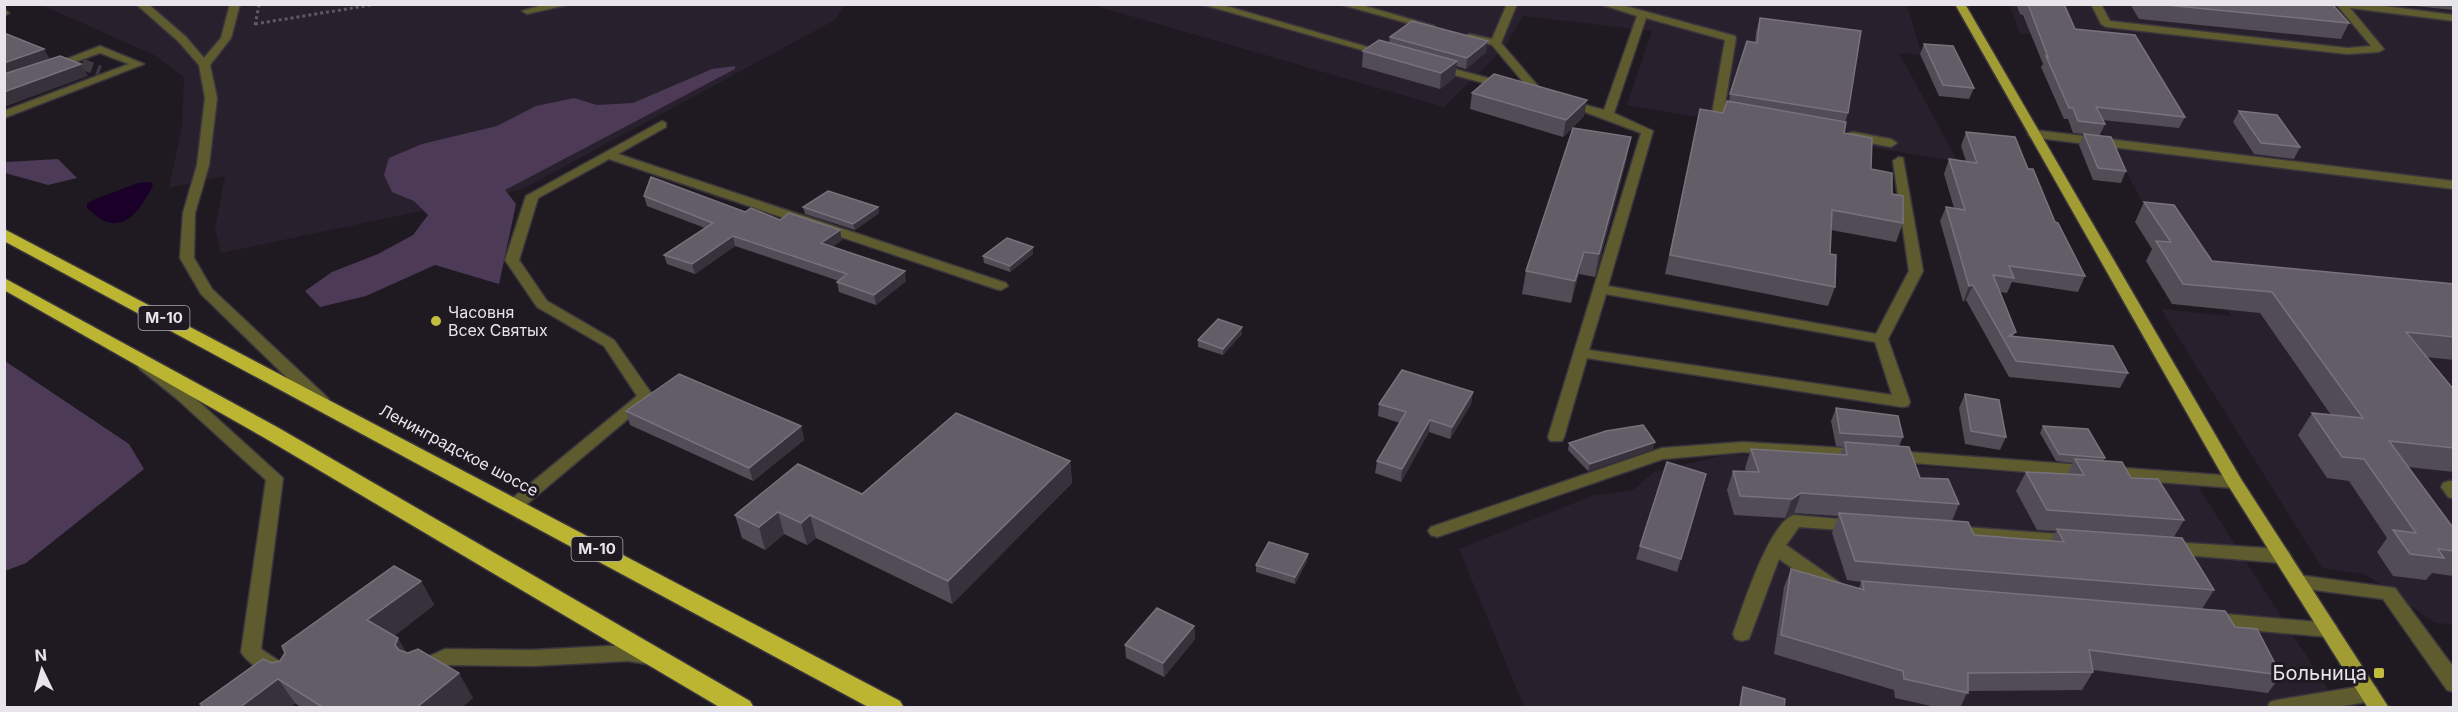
<svg xmlns="http://www.w3.org/2000/svg" width="2458" height="712" viewBox="0 0 2458 712" font-family="Inter,sans-serif">
<rect width="100%" height="100%" fill="#1f1a22"/>
<!-- built -->
<path fill="#29202e" d="M42 5H845L835 20 521 190 221 253 215 228 225 176 169 188 182 126 184 77 156 56Z
M1093 5H1907L1922 55 1899 53 1958 162 1627 105 1652 31 1523 16 1505 47 1444 107Z
M2009 5H2453V625L2434 622 2365 574 2322 568 2161 309 2231 316 2171 223 2153 221 2115 152 2042 35 2020 33Z
M1728 454 2197 485 2339 707H1524L1459 549 1592 496 1633 490 1654 472Z"/>
<!-- green -->
<path fill="#4c3a57" d="M735 66V69L505 190 516 204 499 284 435 265 366 296 320 307 305 291 332 272 378 254 413 235 428 215 414 201 392 192 384 175 389 158 422 144 497 126 536 106 574 98 597 105 633 103 712 69Z
M58 159 77 178 48 185 5 173V164L7 162Z
M5 361 129 444 144 469 26 563 5 571Z"/>
<!-- water -->
<path fill="#1a0028" d="M151 182 153 186C144 202 130 229 107 222 100 220 93 213 87 208V204L93 200 138 183Z"/>
<g fill="none" stroke-linecap="round" stroke-linejoin="round">
<!-- minor-tunnel -->
<path stroke="#3d3840" stroke-width="11" stroke-dasharray="11 5" stroke-linecap="butt" d="M82 64 100 71"/>
<defs>
<path id="minor" d="M136 4H148L186 37 204 58 221 38 230 4H240L231 38 210 65 217 98 209 165 195 213 194 258 212 289 328 398 330 402 328 406H316L201 294 180 258 183 213 197 165 205 98 199 65 178 41Z
M546 4H571L527 14 522 11Z
M1201 4H1219L1392 54 1391 56H1383Z
M1339 4H1358L1434 26 1429 29Z
M1507 4H1517L1501 43 1544 93V97H1536L1492 45 1464 37 1469 34 1492 39Z
M1600 4H1618L1735 36 1736 38 1724 110 1742 114 1744 116 1738 119 1714 115 1712 113 1725 40 1646 18 1614 113 1653 131 1608 286 1876 334 1909 271 1893 161 1899 157 1903 158 1923 271 1888 339 1910 402 1908 406 1902 407 1587 358 1564 437 1562 441H1550L1548 437 1641 133 1561 103 1567 100 1604 110 1637 16ZM1606 294 1875 342 1892 395 1589 350Z
M2091 4H2101L2110 21 2347 48 2371 46 2336 4H2369L2454 15V21L2350 8 2384 49 2379 52 2347 54 2106 27 2101 24Z
M4 9 9 13 4 16Z
M100 46 144 64 4 118V111L129 64 100 53 55 69H47L46 67Z
M1436 64 1510 84 1512 86 1506 89 1432 69 1431 67Z
M662 121 666 123V127L618 154 1006 283 1008 286 1001 290 996 289 609 159 538 198 519 260 547 301 614 340 654 397 521 509H509L506 505 509 501 637 396 604 346 537 307 505 260 526 196Z
M2034 130 2454 181V189L2030 137 2028 134Z
M1853 132 1891 139 1897 143 1891 147 1849 139V133Z
M146 362 151 364 187 391 283 478 261 649 285 665 288 670 285 675C272 680 248 664 241 652L266 480 177 399 141 370 138 367 141 364Z
M1743 442 1861 449 1867 451 1869 455 1867 459 1861 461 1743 452 1663 459 1443 535 1437 537 1431 535 1428 531 1431 527 1662 448Z
M1894 451 2234 476 2240 478 2242 482 2240 486 2234 488 1888 461 1886 457 1888 453Z
M2449 481H2454V499L2448 497 2441 487 2443 483Z
M1794 515 1860 521 1863 525 1860 529 1854 531 1799 527 1786 545 1840 583 1843 588 1840 593 1834 595 1828 593 1779 559 1749 639 1742 641 1735 639 1733 634C1742 609 1769 522 1794 515Z
M1952 526 2072 535 2078 536 2081 541 2078 546 2072 547 1952 538 1946 536 1943 532 1946 528Z
M2171 542 2282 549 2288 551 2291 556 2288 561 2282 563 2171 554 2165 553 2162 548 2165 543Z
M2298 575 2395 588 2454 668V692L2447 690 2383 599 2292 587 2289 582 2292 577Z
M2214 613 2329 623 2336 625 2338 630 2336 635 2329 637 2214 627 2207 625 2205 620 2207 615Z
M628 645 654 651 657 656 654 661 647 664 628 661 532 666 447 665 421 676 414 673 411 668 414 663 445 649 532 650Z
M2369 685 2376 687 2379 693 2376 699C2341 710 2303 708 2267 708L2270 702 2277 700Z"/>
<path id="major" d="M1955 4H1965L2241 479 2389 708H2368L2226 482Z"/>
<path id="highway" d="M4 229 900 701 904 708H870L4 241Z
M4 278 277 427 750 701 754 708H721L263 437 4 290Z"/>
</defs>
<!-- minor casing -->
<use href="#minor" stroke="#3b363e" stroke-width="3"/>
<!-- major casing -->
<use href="#major" stroke="#3b363e" stroke-width="3"/>
<!-- highway casing -->
<use href="#highway" stroke="#3b363e" stroke-width="3"/>
<!-- path -->
<path stroke="#5f5a62" stroke-width="3" stroke-dasharray="3 3" stroke-linecap="butt" d="M255 24 377 4
M255 25 259 5"/>
<!-- minor -->
<use href="#minor" fill="#5e5c2e" fill-rule="evenodd"/>
<!-- major -->
<use href="#major" fill="#a19c33" fill-rule="evenodd"/>
<!-- highway -->
<use href="#highway" fill="#bbb531" fill-rule="evenodd"/>
</g>
<!-- wall -->
<path fill="#524c56" d="M2016 4H2064L2075 29 2185 117 2179 128 2102 120 2105 124 2100 135 2126 171 2121 183 2093 180 2079 145 2084 134 2073 133 2068 119H2064L2041 67 2043 64 2023 15 2020 14Z
M2130 4H2332L2349 23 2341 39 2139 19Z
M2396 4H2454V10Z
M1760 18 1848 113 1845 122 1844 133 1871 169 1892 194 1903 223 1896 242 1831 230 1830 254 1835 287 1828 306 1665 274 1700 109 1723 113 1729 101 1730 94 1755 43 1756 32Z
M1390 37 1486 52 1466 69 1456 66 1455 77 1440 89 1362 67 1363 51 1389 43Z
M1924 44 1974 88 1969 99 1939 96 1920 54Z
M1472 93 1584 116 1563 137 1470 109Z
M2239 111 2300 147 2294 159 2254 154 2233 122Z
M1966 132 2028 169 2055 222 2085 276 2078 292 2012 282 2007 293 2000 292 2014 336 2128 373 2120 388 2009 377 1966 300 1963 302 1940 221 1946 207 1954 208 1944 174 1949 159 1966 161 1961 146Z
M1627 158 1595 277 1579 274 1571 303 1522 294 1526 271Z
M644 196 745 212 780 220 840 230 842 240 832 247 906 281 876 305 839 292 837 282 839 281 735 246 695 274 667 264 664 255 705 228 647 206Z
M2144 202 2212 261 2454 284V360L2426 357 2454 390V472L2408 467 2454 529 2453 576 2432 573 2426 580 2393 576 2377 552 2387 538 2349 481 2327 478 2298 435 2312 413 2331 415 2260 313 2172 304 2146 261 2152 249 2135 222Z
M803 207H878L879 213 855 230 805 214Z
M1033 247V254L1010 272 984 263 983 256Z
M1242 334 1223 355 1198 347V340Z
M1473 392 1471 404 1450 439 1429 432 1401 482 1375 473 1377 461 1400 423 1378 416 1379 404Z
M1965 394 2006 437 2000 450 1965 444 1959 408Z
M1836 408 1903 437 1899 446 1920 478 1959 504 1952 521 1974 535 2051 541 2056 531 2037 530 2016 491 2026 472 2067 474 2073 463 2056 461 2040 433 2043 426 2105 458 2103 461 2131 478 2184 520 2174 537 2214 590 2202 609 2235 627 2281 675 2268 693 2093 670V672L2082 690 1968 691 1960 708H1940L1895 698 1894 690 1774 654 1784 587 1791 569 1859 588 1861 582 1847 580 1832 533 1838 516 1794 513 1785 518 1734 515 1727 490 1733 471 1746 472 1745 468 1751 449 1840 454 1843 447 1836 446 1831 421Z
M626 411 801 426 804 440 753 481 630 425Z
M1569 443 1653 449 1588 471 1568 450Z
M1070 461 1072 483 952 604 816 538 807 545 784 534 765 550 742 538 735 515 862 494Z
M1706 474 1677 572 1636 559 1640 546Z
M1308 554 1307 561 1295 584 1256 572V565Z
M421 581 434 605 394 636 406 653 473 698 461 708H302L295 703 289 708H203L200 704 272 663 280 661Z
M1194 626 1195 639 1164 677 1126 658 1125 645Z
M1743 687 1784 708H1739L1741 694Z"/>
<!-- shaded-wall -->
<path fill="#37313b" d="M1488 41 1486 52 1466 69 1467 58Z
M44 49 51 61 4 77V63Z
M1457 61 1455 77 1440 89 1441 73Z
M81 64 88 76 4 107V92Z
M1587 100 1584 116 1563 137 1566 120Z
M1631 137 1627 158 1595 277 1599 254Z
M878 207 879 213 855 230 853 224Z
M840 230 842 240 823 253 821 243Z
M733 236 735 246 695 274 692 264Z
M1033 247V254L1010 272V266Z
M1584 252 1579 274 1571 303 1575 281Z
M905 271 906 281 876 305 874 295Z
M1973 285 1966 300 1963 302 1969 286Z
M1242 327V334L1223 355V349Z
M1473 392 1471 404 1450 439 1452 427Z
M1430 420 1429 432 1401 482 1402 469Z
M801 426 804 440 753 481 749 468Z
M1655 442 1653 449 1588 471 1590 464Z
M1070 461 1072 483 952 604 948 581Z
M1801 493 1794 513 1785 518 1792 499Z
M778 512 784 534 765 550 759 527Z
M810 515 816 538 807 545 801 523Z
M1308 554 1307 561 1295 584V577Z
M421 581 434 605 382 645 367 620Z
M1194 626 1195 639 1164 677 1163 663Z
M398 638 412 662 409 669 395 645Z
M459 673 473 698 461 708H416Z
M278 679 295 703 289 708H239Z"/>
<!-- building -->
<path fill="#625d66" stroke="#77727b" stroke-width="1.5" d="M2028 4H2064L2075 29 2135 35 2185 117 2096 107 2105 124 2078 121 2073 108H2069L2046 56 2048 57Z
M2156 4H2332L2349 23Z
M1760 18 1861 31 1848 113 1730 94 1747 41 1757 43Z
M1412 21 1488 41 1467 58 1390 37Z
M4 33 44 49 4 63Z
M1379 40 1457 61 1441 73 1363 51Z
M1924 44 1953 46 1974 88 1943 85Z
M60 56 81 64 4 92V74Z
M1494 74 1587 100 1566 120 1472 93Z
M1727 101 1846 122 1844 133 1872 138 1871 169 1892 173V194L1903 196V223L1832 210 1830 254 1836 255 1835 287 1670 255 1700 109 1723 113Z
M2239 111 2277 115 2300 147 2261 143Z
M1573 128 1631 137 1599 254 1584 252 1575 281 1526 271Z
M1966 132 2015 137 2028 169H2033L2055 222 2058 223 2085 276 2009 266 2014 278 1993 275 2016 332 2009 336 2113 346 2128 373 2016 361 1973 285 1969 286 1946 207 1965 210 1949 159 1977 163Z
M2084 134 2111 137 2126 171 2098 168Z
M651 177 745 212 751 208 780 220 789 213 840 230 821 243 905 271 874 295 837 282 847 274 733 236 692 264 664 255 713 223 644 196Z
M828 191 878 207 853 224 803 207Z
M2144 202 2174 205 2212 261 2454 284V337L2406 332 2454 390V448L2389 441 2454 529V551L2438 549 2444 558 2410 554 2393 530 2416 533 2364 459 2342 457 2312 413 2363 418 2272 292 2183 284 2156 241 2171 242Z
M1007 238 1033 247 1010 266 983 256Z
M1218 319 1242 327 1223 349 1198 340Z
M1402 370 1473 392 1452 427 1430 420 1402 469 1377 461 1406 412 1379 404Z
M679 374 801 426 749 468 626 411Z
M1965 394 1999 400 2006 437 1971 431Z
M1836 408 1898 416 1903 437 1840 433Z
M956 413 1070 461 948 581 810 515 801 523 778 512 759 527 735 515 798 464 862 494Z
M1643 425 1655 442 1590 464 1569 443 1606 431Z
M2043 426 2088 429 2105 458 2059 454Z
M1845 442 1909 447 1920 478 1948 479 1959 504 1801 493 1792 499 1740 496 1733 471 1759 472 1751 449 1847 455Z
M2075 459 2122 462 2131 478 2158 479 2184 520 2047 510 2026 472 2084 475Z
M1667 462 1706 474 1681 559 1640 546Z
M1839 513 1968 522 1974 535 2064 542 2057 529 2182 538 2214 590 1855 561Z
M1269 542 1308 554 1295 577 1256 565Z
M394 566 421 581 367 620 398 638 395 645 399 650 408 653 418 649 459 673 416 708H324L278 679 239 708H205L200 704 263 659 272 663 280 661 285 653 282 646Z
M1791 569 1864 590 1862 581 2225 611 2235 627 2257 629 2281 675 2089 650 2093 672 1968 673V693L1904 679 1903 671 1781 635Z
M1157 608 1194 626 1163 663 1125 645Z
M1743 687 1785 699 1784 708H1740Z"/>
<!-- markers -->
<g fill="#c3bd3e" stroke="#1f1a22" stroke-width="2">
<circle cx="436" cy="321" r="6"/>
<rect x="2373" y="667" width="12" height="12" rx="3"/>
</g>
<g text-anchor="middle" stroke-width="6" stroke-linejoin="round" paint-order="stroke">
<!-- shield labels -->
<g fill="#1f1a22" stroke="#aca7af" stroke-width="1.5">
<rect x="138.5" y="306" width="51" height="24" rx="4.5"/>
<rect x="571.5" y="537" width="51" height="24" rx="4.5"/>
</g>
<g font-size="15" font-weight="bold" fill="#e8e4eb">
<text x="164" y="323">М-10</text>
<text x="597" y="554">М-10</text>
</g>
<!-- poi labels -->
<g font-size="16" fill="#e8e4eb" stroke="#1f1a22" text-anchor="start">
<text x="448" y="318">Часовня<tspan x="448" dy="18">Всех Святых</tspan></text>
</g>
<!-- street labels -->
<g font-size="16" fill="#e8e4eb" stroke="#1f1a22">
<text transform="translate(459 450) rotate(28)" y="6">Ленинградское шоссе</text>
</g>
<!-- near-poi labels -->
<g font-size="20" fill="#e8e4eb" stroke="#1f1a22" text-anchor="end">
<text x="2367" y="680">Больница</text>
</g>
</g>
<!-- border -->
<rect width="2458" height="712" fill="none" stroke="#e8e4eb" stroke-width="12"/>
<!-- north arrow -->
<g transform="translate(42 670) rotate(355)" stroke="#1f1a22" stroke-width="4.5" paint-order="stroke">
<path d="M0-4.5L10 22L0 15L-10 22Z" fill="#e8e4eb"/>
<text y="-9" font-size="16" font-weight="bold" text-anchor="middle" fill="#e8e4eb">N</text>
</g>
</svg>
